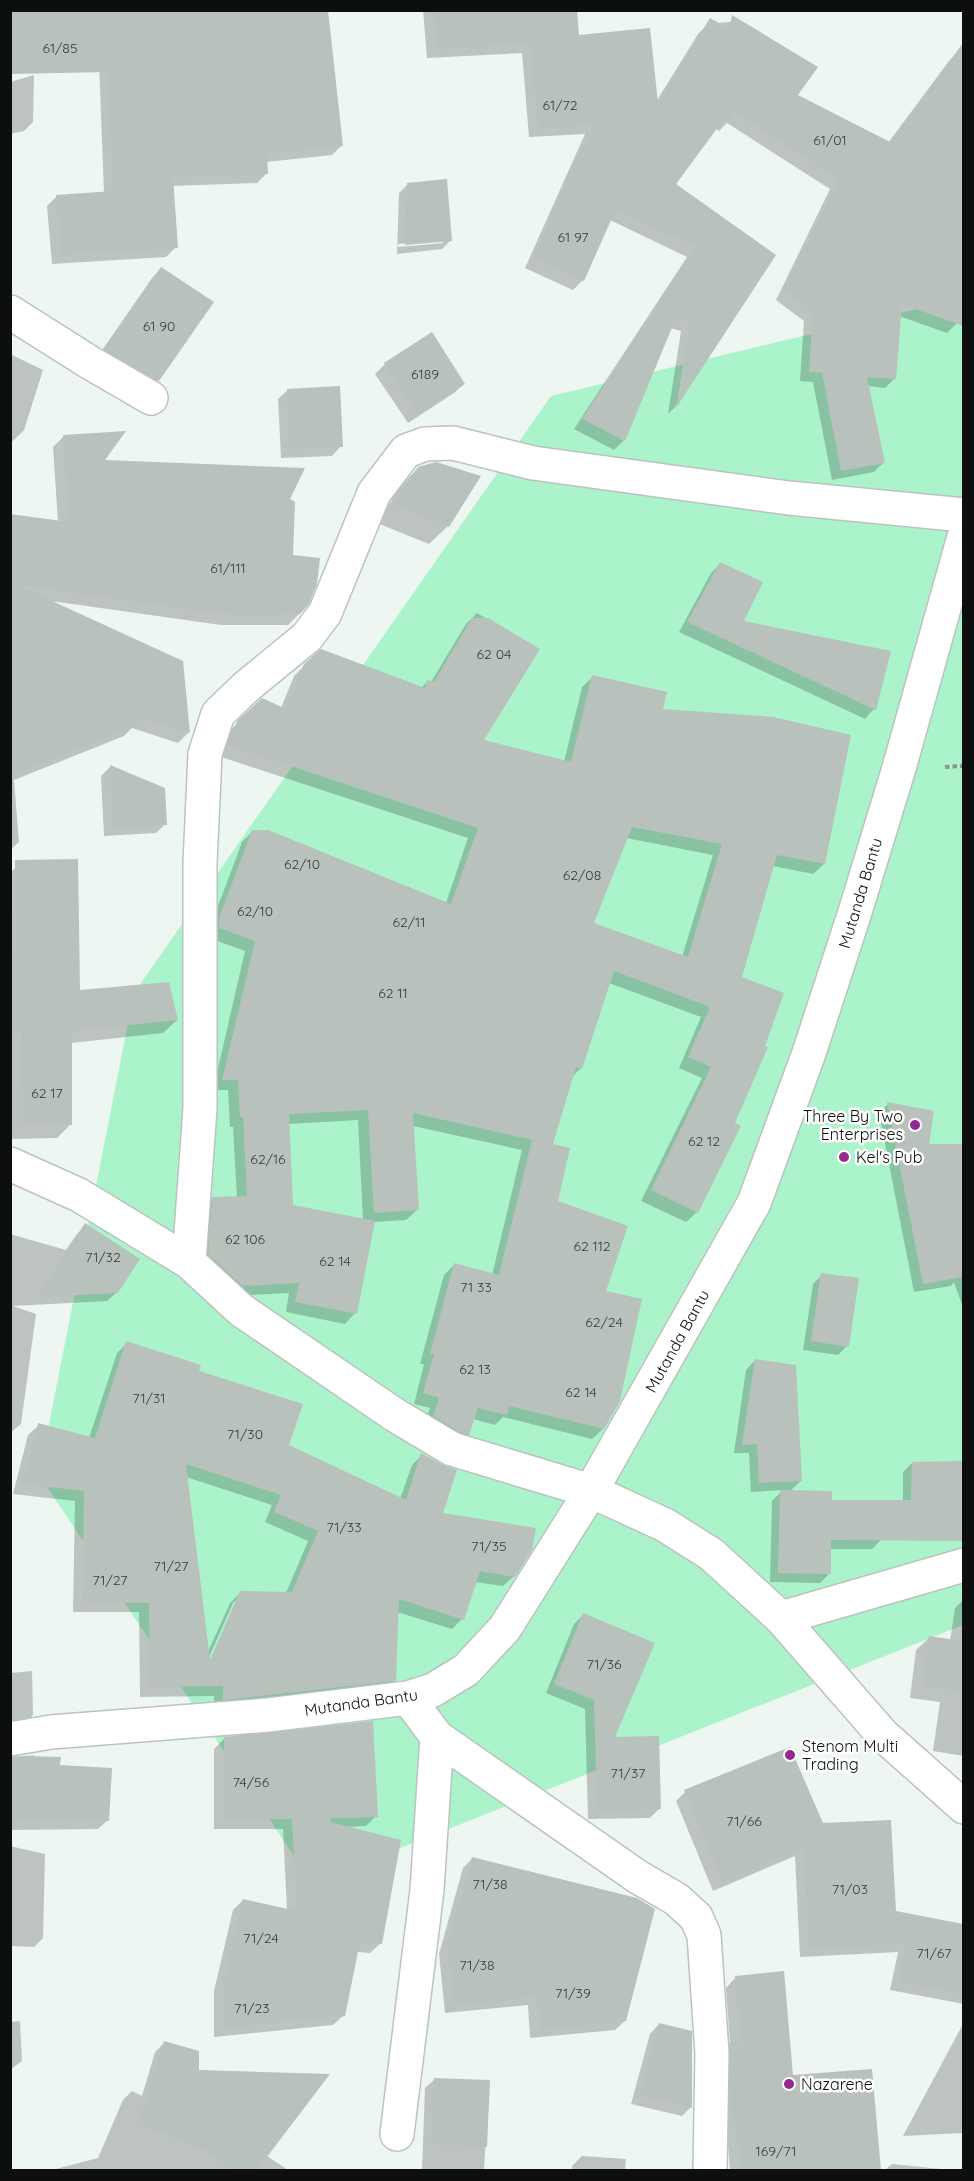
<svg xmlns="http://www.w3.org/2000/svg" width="974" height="2181" viewBox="0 0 974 2181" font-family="Quicksand,sans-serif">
<rect width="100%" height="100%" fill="#edf6f1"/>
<!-- green -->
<path fill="#abf3cb" d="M963 298V1625L312 1883 39 1475 134 993 551 396Z"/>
<!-- shadow -->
<path fill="#0003" fill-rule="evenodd" d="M423 10H575L578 36 656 102 698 34 708 24 739 21 796 95 888 143 949 61 959 51 964 55V149L935 188 964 197V305L957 323 947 333 899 316 895 378 885 388 868 386 883 463 874 472 832 480 813 382 800 381 804 321 776 300 830 189 727 123 719 131 715 128 674 185 774 255 675 407 668 414 681 331 670 328 624 440 614 450 574 429 687 257 610 220 583 280 573 290 525 268 585 134 529 137 522 53 427 58Z
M99 63 341 146 332 155 266 162V174L257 183 172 186 176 247 166 257 52 264 47 206 57 196 104 193Z
M34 75 33 122 24 131 10 134V82Z
M408 184 451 240 442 249 397 254 399 193ZM443 240V243L398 247V244Z
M161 268 158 380 149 389 96 359 152 278Z
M431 334 464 384 454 393 408 423 375 374 385 364Z
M10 354 43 370 24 430 13 441 10 440Z
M288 390 341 446 332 456 281 458 278 399Z
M64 436 102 462 288 499 292 556 299 614 288 625H221L51 601 181 662 188 733 178 743 132 728 124 736 14 780 19 842 10 850V516L58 522 53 447Z
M418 468 448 526 429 544 377 523 400 487Z
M720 564 742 622 890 653 874 709 865 719 679 632 711 573Z
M477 613 538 650 482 741 564 762 582 687 593 677 662 710 824 864 813 874 773 866 740 978 697 1212 686 1222 641 1201 702 1078 679 1068 701 1017 609 983 581 1068 571 1078 551 1146 556 1202 604 1292 603 1429 592 1439 503 1417 495 1425 473 1419 468 1434 457 1444 424 1427 430 1408 414 1404 424 1364H420L444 1275 454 1265 492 1275 522 1150 413 1126 417 1210 406 1220 373 1222 355 1313 345 1324 286 1312 289 1293 232 1296 198 1265 202 1209 213 1199 237 1198 233 1127H230L228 1090H213L245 951 209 938V930L242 842 253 831 446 903 468 838 218 756 228 733 239 721 281 708 294 676 305 665 421 688 428 681 431 682 466 624ZM626 838 713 855 682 957 592 924ZM358 1120 363 1220 292 1207 288 1124Z
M110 767 165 824 156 833 104 836 101 776Z
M22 861 78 992 177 1020 163 1033 71 1043V1124L57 1138 10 1139V873Z
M888 1104 927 1146 964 1145V1311L954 1282 951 1286 914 1292 879 1113Z
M86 1225 117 1292 107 1301 13 1306 36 1314 21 1424 10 1433V1234L66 1250 77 1234Z
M822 1275 847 1346 838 1355 803 1350 813 1284Z
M127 1343 198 1372 288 1446 400 1499 412 1465 422 1455 441 1514 514 1576 503 1586 475 1582 462 1619 452 1629 397 1612 395 1680 384 1690 214 1709V1696L140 1697 139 1612H73L75 1501 13 1494 28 1435 39 1425 89 1438 117 1353ZM186 1477 272 1505 265 1522 308 1541 286 1593H240L230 1603 207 1654ZM234 1601H237L208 1667 205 1666Z
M755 1360 801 1481 789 1492 830 1502 881 1540 872 1549H830L829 1574 820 1583 770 1582 772 1501 783 1490 751 1492 749 1453H734L746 1370Z
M912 1463H964V1493L903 1514V1472Z
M964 1599V1756L933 1751 940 1702 910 1698 916 1650 929 1638 950 1641 955 1608Z
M583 1615 613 1738 660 1808 650 1818 588 1819 585 1709 546 1693 574 1624Z
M32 1671 33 1715 23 1725 10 1727V1673Z
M224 1739 376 1816 366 1826 346 1827 381 1943 370 1953 357 1952 344 2015 333 2025 214 2037V1991L233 1910 243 1900 287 1910 283 1829H214V1749Z
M34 1755V1758L59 1766 108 1820 98 1829 10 1830V1759Z
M685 1792 822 1825 894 1912 964 1926V2004L890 1990 898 1952 800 1957 795 1856 713 1891 676 1801Z
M10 1846 45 1854 43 1938 34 1947 10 1946Z
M472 1859 625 2021 615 2030 530 2038 528 2005 445 2013 439 1954 463 1868Z
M735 1978 792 2077 870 2071 879 2170H730L721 2052 730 2043 726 1988Z
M20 2021 22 2061 10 2070V2022Z
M964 2022V2133L903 2136Z
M659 2024 691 2107 682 2116 631 2104 650 2034Z
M164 2043 198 2071 267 2156 288 2170H52L98 2158 123 2100 132 2091 142 2096 155 2052Z
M435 2079 489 2081 484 2170H422L425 2088Z
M582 2156 626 2159 625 2170H572V2166Z
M892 2164 951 2170H885Z"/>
<!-- building -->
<path fill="#b9c1bc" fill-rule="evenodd" d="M10 10H328L343 146 267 154 268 174 173 177 178 248 61 255 56 195 113 191 108 72 10 74Z
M433 10H577L579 35 650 28 658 103 710 18 729 29 732 15 818 67 798 95 890 142 963 43V326L902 304 896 379 867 377 885 463 841 471 822 373 809 372 813 311 784 290 839 179 736 113 730 123 724 119 676 184 776 255 676 408 690 322 676 318 625 441 582 419 695 247 616 209 584 281 533 258 593 125 538 129 531 44 436 49Z
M447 179 452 241 405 245 407 183Z
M161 267 214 302 159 381 104 349Z
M432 332 465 384 417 415 384 363Z
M340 386 343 447 289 449 287 389Z
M126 431 105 460 305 468 290 499 295 502 293 555 320 558 317 584 309 604 300 614 233 615 15 584 183 661 190 733 140 717 137 725 10 776V514L69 522 63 435Z
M436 462 481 476 449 527 394 504 418 467Z
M720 562 763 582 744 621 891 651 876 710 687 622Z
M472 618H488L540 649 484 740 571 762 592 675 667 692 663 709 773 717 851 735 825 864 777 855 742 977 784 993 765 1046 768 1047 735 1123 741 1126 698 1213 651 1190 711 1067 688 1057 710 1007 614 971 582 1069 576 1067 553 1144 570 1148 558 1201 628 1226 606 1291 642 1299 620 1401 604 1429 509 1406 507 1415 478 1408 469 1435 460 1432 433 1416 439 1398 423 1393 434 1354H430L454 1263 499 1275 532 1140 413 1113 419 1210 374 1213 368 1110 289 1114 293 1205 375 1221 357 1314 295 1302 299 1283 243 1286 208 1254 212 1197 247 1196 243 1117H240L238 1080H222L255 941 219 928V918L252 830H268L451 904 478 828 227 745 230 738 238 720 262 698 286 709 304 664 321 649 425 688 427 680 434 682ZM632 827 722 844 688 957 594 923Z
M110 765 165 788 167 825 113 828Z
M78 859 80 990 169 982 178 1020 72 1031V1125L23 1126 22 1030 10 1033V949H16L15 860Z
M887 1102 934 1111 929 1144H963V1277L923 1284Z
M85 1223 140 1259 118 1293 38 1297Z
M821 1273 859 1278 849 1347 811 1341Z
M126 1341 201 1365 199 1371 303 1404 289 1445 406 1500 421 1453 443 1465 457 1470 443 1513 536 1528 532 1550 515 1577 480 1571 464 1620 399 1599 396 1681 223 1700V1686L150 1687 149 1603 82 1602 84 1491 22 1484 38 1423 95 1438ZM186 1464 281 1495 274 1512 318 1531 292 1592 240 1591 210 1660Z
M755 1359 796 1365 802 1481 759 1483 757 1444 742 1445Z
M962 1461 963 1541 831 1540V1574L778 1573 780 1490 832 1491V1500H911L912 1462Z
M583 1613 655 1643 615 1737 659 1736 661 1809 597 1811 594 1700 554 1684Z
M929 1636 963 1641V1691L922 1685Z
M373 1721 378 1817 331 1818 330 1822 401 1840 382 1944 360 1942 345 2016 224 2028V1980L243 1899 297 1911 292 1819 224 1820V1737Z
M790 1747 823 1823 891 1820 896 1911 963 1924V1994L899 1981 906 1944 809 1949 804 1848 723 1882 684 1790Z
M24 1756 61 1757 60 1765 112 1768 109 1821H10V1757Z
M472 1857 637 1898 655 1909 626 2021 539 2030 537 1997 454 2005 447 1944Z
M784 1971 793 2075 872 2069 881 2170H741L735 2119 730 2118V2041L741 2044 735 1976Z
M659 2023 692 2031V2108L640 2095Z
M164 2041 199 2051V2070L330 2074 257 2170H232L206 2151 139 2123Z
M434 2078 490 2080 487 2147 431 2144Z"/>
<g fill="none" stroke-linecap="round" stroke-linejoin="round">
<defs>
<path id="minor" d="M10 312 89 362 151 398
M10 1164 79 1195 189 1262 241 1310 395 1415 452 1449 591 1491 665 1525 711 1554 781 1618 883 1735 964 1807
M189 1262 200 1108V864L205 754 218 714 246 687 307 637 325 613 374 493 406 451 425 444 453 443 533 463 789 498 964 515
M781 1618 964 1565
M408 1698 437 1737 638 1877 676 1899 696 1917 704 1935 712 2053 710 2170
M10 1739 51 1732 268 1715 408 1698 433 1690 466 1670 505 1628 591 1491 754 1203 809 1053 855 912 899 768 964 537
M397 2134 427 1890 437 1737"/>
</defs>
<!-- minor casing -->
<use href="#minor" stroke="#bbc3bf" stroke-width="36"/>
<!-- path -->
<path stroke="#8e9591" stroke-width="4" stroke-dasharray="4.5 3" stroke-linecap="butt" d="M945 767 964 766"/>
<!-- minor -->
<use href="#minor" stroke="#fff" stroke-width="33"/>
</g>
<!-- markers -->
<g fill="#91298e" stroke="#fff" stroke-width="2">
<circle cx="915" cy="1125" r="6"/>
<circle cx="844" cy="1157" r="6"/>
<circle cx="790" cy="1755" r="6"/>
<circle cx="789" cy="2084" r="6"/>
</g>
<g text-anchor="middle" stroke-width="5" stroke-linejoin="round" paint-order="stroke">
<!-- number labels -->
<g font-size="14" fill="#373c39">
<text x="60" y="53">61/85</text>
<text x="560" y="110">61/72</text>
<text x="830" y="145">61/01</text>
<text x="573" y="242">61 97</text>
<text x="159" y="331">61 90</text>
<text x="425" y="379">6189</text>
<text x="228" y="573">61/111</text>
<text x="494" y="659">62 04</text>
<text x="302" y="869">62/10</text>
<text x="582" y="880">62/08</text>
<text x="255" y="916">62/10</text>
<text x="409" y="927">62/11</text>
<text x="393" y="998">62 11</text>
<text x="47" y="1098">62 17</text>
<text x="704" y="1146">62 12</text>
<text x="268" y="1164">62/16</text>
<text x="245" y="1244">62 106</text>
<text x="592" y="1251">62 112</text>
<text x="103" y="1262">71/32</text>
<text x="335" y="1266">62 14</text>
<text x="476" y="1292">71 33</text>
<text x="604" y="1327">62/24</text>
<text x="475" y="1374">62 13</text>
<text x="581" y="1397">62 14</text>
<text x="149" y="1403">71/31</text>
<text x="245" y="1439">71/30</text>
<text x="344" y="1532">71/33</text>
<text x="489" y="1551">71/35</text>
<text x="171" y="1571">71/27</text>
<text x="110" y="1585">71/27</text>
<text x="604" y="1669">71/36</text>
<text x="628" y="1778">71/37</text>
<text x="251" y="1787">74/56</text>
<text x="744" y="1826">71/66</text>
<text x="490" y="1889">71/38</text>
<text x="850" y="1894">71/03</text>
<text x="261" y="1943">71/24</text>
<text x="934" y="1958">71/67</text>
<text x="477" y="1970">71/38</text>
<text x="573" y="1998">71/39</text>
<text x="252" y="2013">71/23</text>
<text x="776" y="2156">169/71</text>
</g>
<!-- street labels -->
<g font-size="16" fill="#0c0f0d" stroke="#fff">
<text transform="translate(860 893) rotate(-73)" y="6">Mutanda Bantu</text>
<text transform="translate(677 1341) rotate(-61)" y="6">Mutanda Bantu</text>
<text transform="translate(361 1702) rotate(-8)" y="6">Mutanda Bantu</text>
</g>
<!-- poi labels -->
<g font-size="16" fill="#0c0f0d" stroke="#fff" text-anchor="start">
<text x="903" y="1122" text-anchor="end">Three By Two<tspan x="903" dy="18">Enterprises</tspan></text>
<text x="856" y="1163">Kel's Pub</text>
<text x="802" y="1752">Stenom Multi<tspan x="802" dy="18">Trading</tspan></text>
<text x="801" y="2090">Nazarene</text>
</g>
</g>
<!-- border -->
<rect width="974" height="2181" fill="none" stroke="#0c0f0d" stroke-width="24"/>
</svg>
